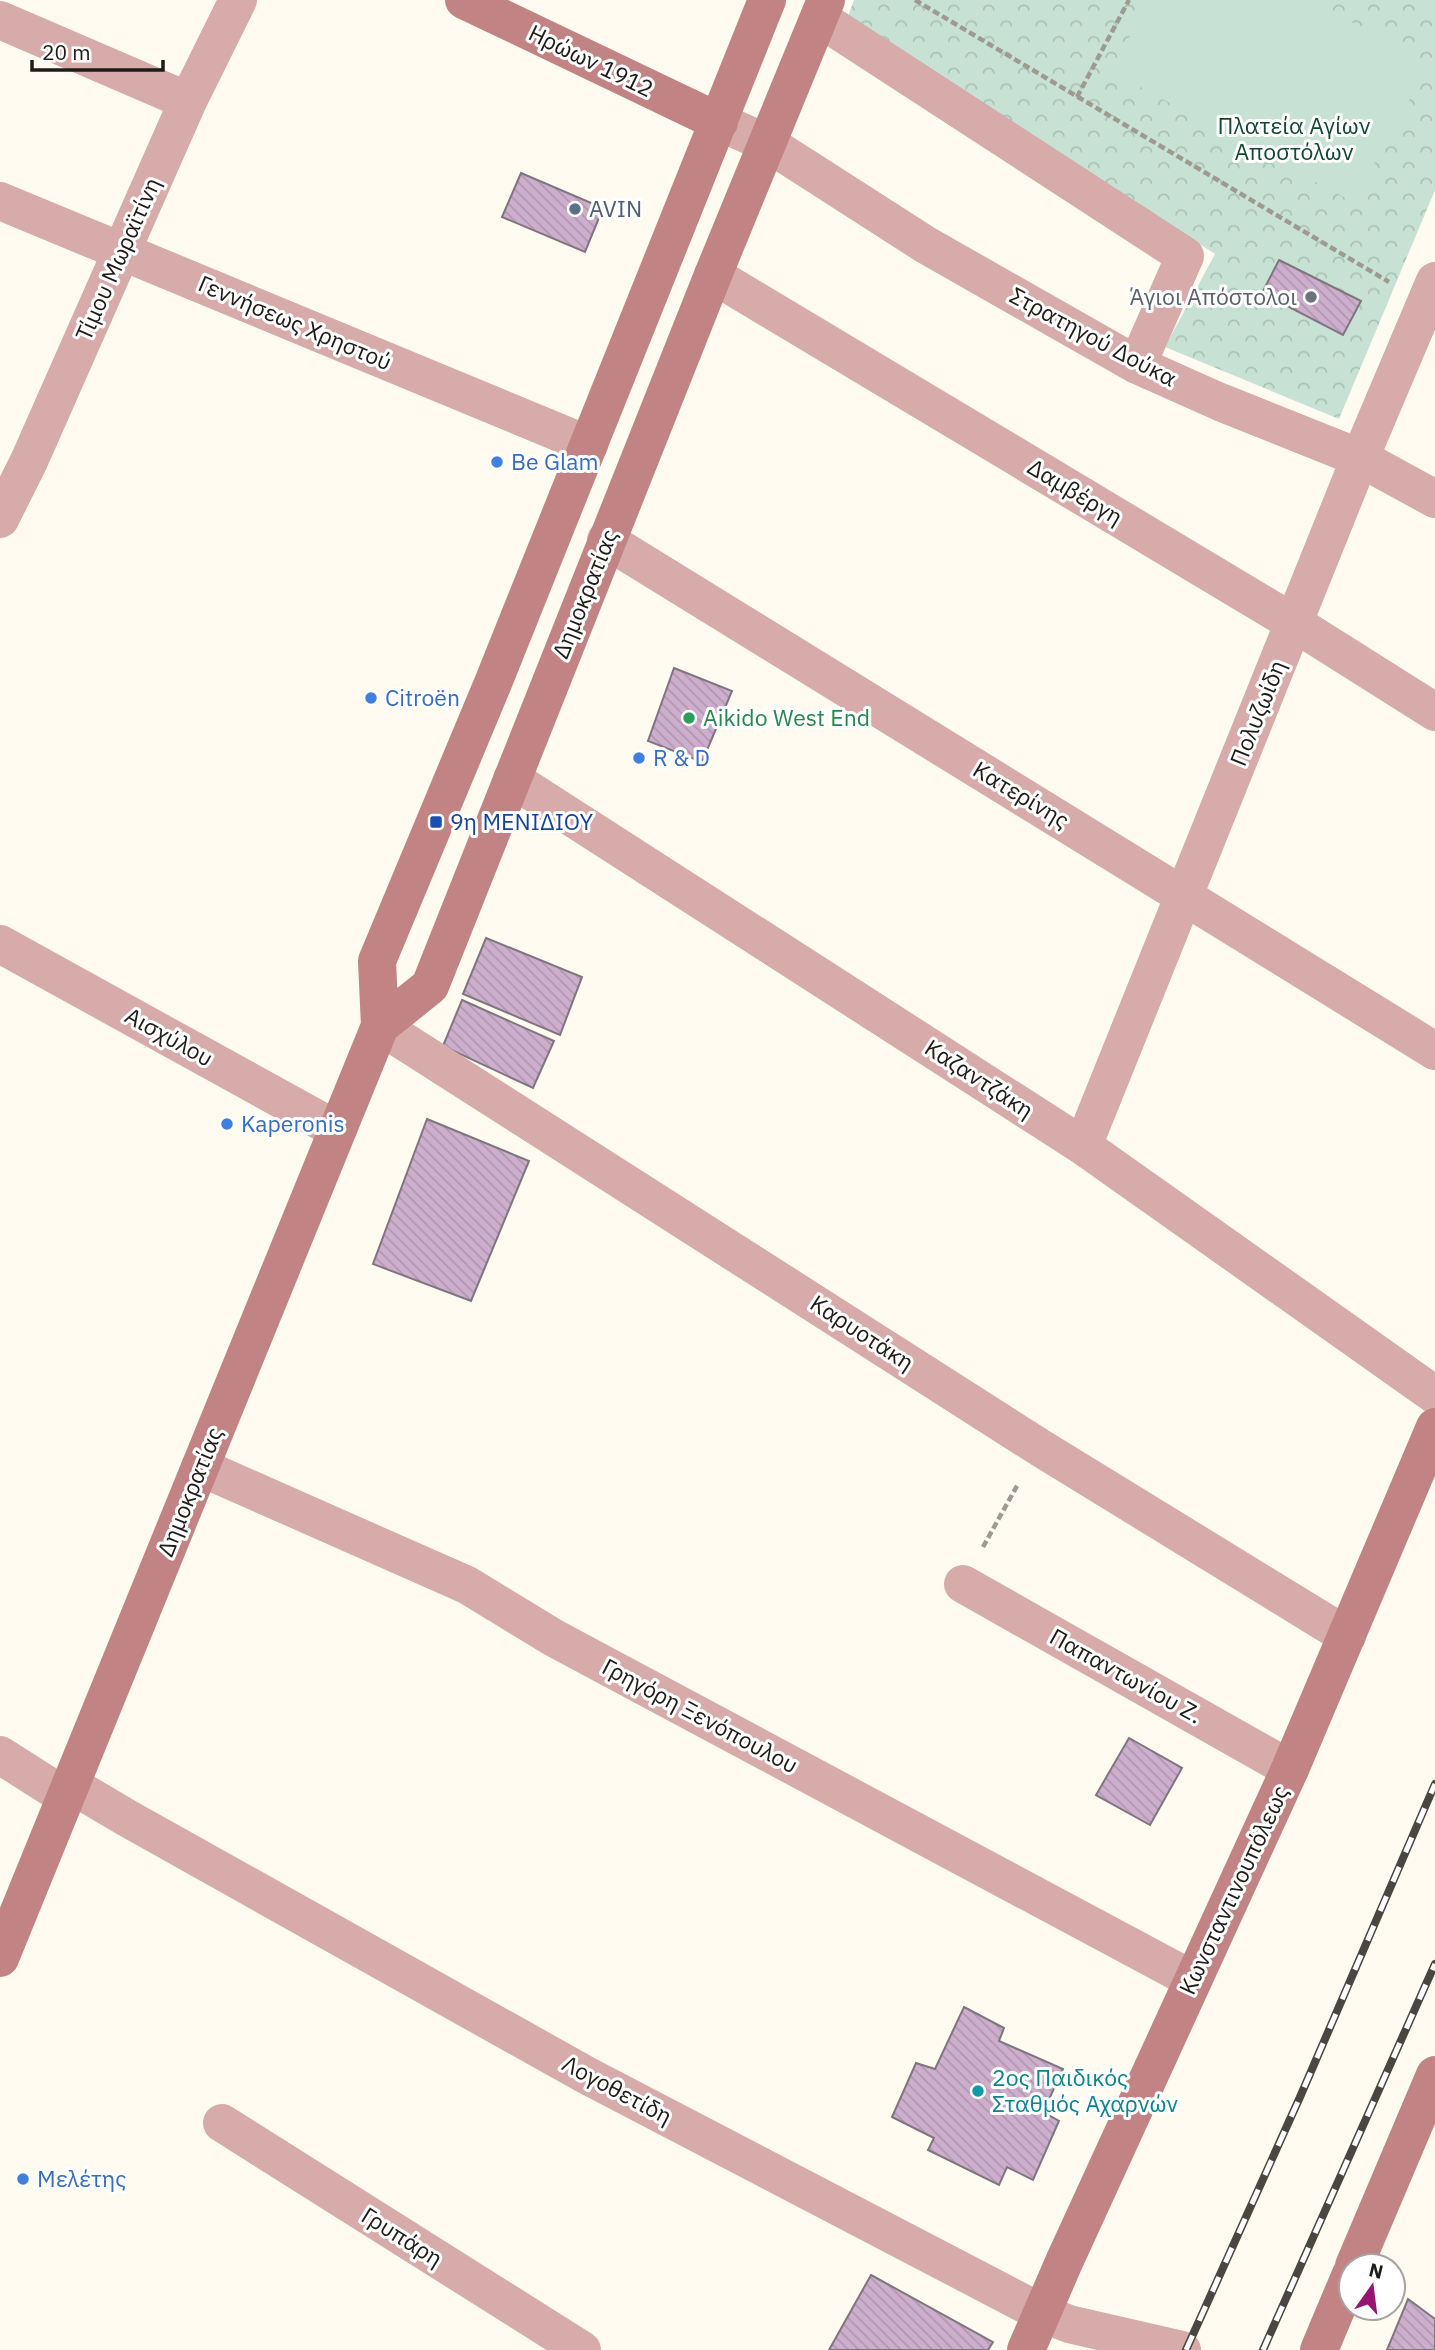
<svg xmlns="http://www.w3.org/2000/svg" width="1435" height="2350" viewBox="0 0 1435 2350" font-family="'IBM Plex Sans',sans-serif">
<defs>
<pattern id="forest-crowns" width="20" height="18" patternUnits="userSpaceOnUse" patternTransform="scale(1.75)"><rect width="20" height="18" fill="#c7e2d5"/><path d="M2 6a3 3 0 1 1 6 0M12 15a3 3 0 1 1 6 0" fill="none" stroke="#aac1b6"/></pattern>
<pattern id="building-back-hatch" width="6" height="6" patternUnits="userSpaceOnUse" patternTransform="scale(1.75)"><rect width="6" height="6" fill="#cdafcd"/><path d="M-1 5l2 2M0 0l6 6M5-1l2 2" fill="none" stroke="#b096af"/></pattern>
</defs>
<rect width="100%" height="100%" fill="#fffbf0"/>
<!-- forest -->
<path fill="url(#forest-crowns)" d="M854 0H1435V190L1339 419 1165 347 1215 254 848 16Z"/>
<!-- pitch -->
<path fill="#c7e2d5" d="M1150 0H1311L1429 64 1353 202 1111 71Z"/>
<!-- building -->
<path fill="url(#building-back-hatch)" stroke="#7f757f" stroke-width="2" d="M521 173 603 208 585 252 502 217Z
M1279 260 1361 301 1343 335 1262 293Z
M674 668 732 691 702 762 648 741Z
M486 938 582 977 560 1035 463 994Z
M462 1000 554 1041 533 1088 443 1046Z
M427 1119 529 1161 471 1301 373 1264Z
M1129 1738 1182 1768 1150 1825 1096 1795Z
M964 2007 1004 2028 999 2041 1063 2069 1043 2112 1059 2121 1033 2180 1007 2167 999 2185 928 2150 934 2138 892 2117 916 2063 935 2069Z
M871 2275 993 2342 988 2350H829Z
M1408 2299 1435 2319V2350H1387Z"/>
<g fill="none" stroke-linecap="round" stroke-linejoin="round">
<!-- path -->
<path stroke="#9d9a92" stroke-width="4.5" stroke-dasharray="7 3.5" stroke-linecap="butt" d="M915 0 1389 282
M1077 97 1129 0
M983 1547 1018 1484"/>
<!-- street -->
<path stroke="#d6abaa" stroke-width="38" d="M819 18 1185 256 1137 365
M0 20 188 101
M719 122 767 143 926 245 1137 365 1220 402 1360 458 1435 499
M0 201 589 445
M713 275 1294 623 1435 712
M0 519 29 461 188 101 238 0
M606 540 1435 1051
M512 779 1083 1146 1435 1395
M0 944 337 1130
M380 1026 1039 1447 1347 1636
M1083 1146 1360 458 1435 281
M200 1467 467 1585 554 1638 1193 1980
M963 1584 1290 1769
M0 1755 66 1797
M71 1785 127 1818 586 2075 1042 2313 1069 2324 1182 2350
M222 2123 582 2350"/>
<!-- secondary -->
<path stroke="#c18383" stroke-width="38" d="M464 0 719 122
M380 1026 430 986 713 275 826 0
M0 1958 380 1026 377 961 493 683 767 0
M1354 2266 1435 2075
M1026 2350 1064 2262 1290 1769 1435 1427
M1319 2350 1351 2274"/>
<defs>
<path id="rail" d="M1186 2350 1300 2097 1435 1784
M1263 2350 1435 1964"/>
</defs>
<!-- rail casing -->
<use href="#rail" stroke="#4a4741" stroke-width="8"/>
<!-- rail -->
<use href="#rail" stroke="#fff" stroke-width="5" stroke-dasharray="16" stroke-linecap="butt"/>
</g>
<!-- markers -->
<circle fill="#5c6f8a" stroke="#fff" stroke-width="2.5" cx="575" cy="209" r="7"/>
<circle fill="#6b7280" stroke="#fff" stroke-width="2.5" cx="1311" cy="297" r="7"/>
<g fill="#3f7fe0" stroke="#fff" stroke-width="2.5">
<circle cx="497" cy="462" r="7"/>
<circle cx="371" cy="698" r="7"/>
<circle cx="639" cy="758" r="7"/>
<circle cx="227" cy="1124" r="7"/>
<circle cx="23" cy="2179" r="7"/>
</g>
<circle fill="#2e9e5b" stroke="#fff" stroke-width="2.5" cx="689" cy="718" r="7"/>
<rect fill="#1a4fb4" stroke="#fff" stroke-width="2.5" x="429" y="815" width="14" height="14" rx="3.5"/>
<circle fill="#0f9aa8" stroke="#fff" stroke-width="2.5" cx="978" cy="2091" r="7"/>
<g text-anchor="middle" stroke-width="6" stroke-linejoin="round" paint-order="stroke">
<!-- street labels -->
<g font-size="23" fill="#1e1c17" stroke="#fff">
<text transform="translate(591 61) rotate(26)" y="8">Ηρώων 1912</text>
<text transform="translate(118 259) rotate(-66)" y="8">Τίμου Μωραϊτίνη</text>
<text transform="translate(295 323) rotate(23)" y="8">Γεννήσεως Χρηστού</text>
<text transform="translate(1093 337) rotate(28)" y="8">Στρατηγού Δούκα</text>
<text transform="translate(1075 492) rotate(31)" y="8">Δαμβέργη</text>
<text transform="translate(585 594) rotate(-68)" y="8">Δημοκρατίας</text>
<text transform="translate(1258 713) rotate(-68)" y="8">Πολυζωίδη</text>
<text transform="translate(1021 795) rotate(31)" y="8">Κατερίνης</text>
<text transform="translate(169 1037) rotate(29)" y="8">Αισχύλου</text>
<text transform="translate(979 1079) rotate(33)" y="8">Καζαντζάκη</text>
<text transform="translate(862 1333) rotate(33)" y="8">Καρυοτάκη</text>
<text transform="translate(190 1492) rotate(-68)" y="8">Δημοκρατίας</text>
<text transform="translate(1126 1676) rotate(29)" y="8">Παπαντωνίου Ζ.</text>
<text transform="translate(700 1716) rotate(28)" y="8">Γρηγόρη Ξενόπουλου</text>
<text transform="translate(1234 1890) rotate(-65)" y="8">Κωνσταντινουπόλεως</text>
<text transform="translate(617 2090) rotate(28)" y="8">Λογοθετίδη</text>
<text transform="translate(402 2237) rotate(32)" y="8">Γρυπάρη</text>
</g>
<!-- park labels -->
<g font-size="23" fill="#124834" stroke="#fff">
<text x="1294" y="134">Πλατεία Αγίων<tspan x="1294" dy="26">Αποστόλων</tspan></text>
</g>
<!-- service labels -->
<g font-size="23" fill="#4e5e75" stroke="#fff" text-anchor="start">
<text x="589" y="217">AVIN</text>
</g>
<!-- worship labels -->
<g font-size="23" fill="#5b616d" stroke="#fff" text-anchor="end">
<text x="1297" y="305">Άγιοι Απόστολοι</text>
</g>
<!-- shop labels -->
<g font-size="23" fill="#366cbe" stroke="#fff" text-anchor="start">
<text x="511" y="470">Be Glam</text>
<text x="385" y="706">Citroën</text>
<text x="653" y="766">R &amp; D</text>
<text x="241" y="1132">Kaperonis</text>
<text x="37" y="2187">Μελέτης</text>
</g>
<!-- leisure labels -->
<g font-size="23" fill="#27864d" stroke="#fff" text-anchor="start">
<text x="703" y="726">Aikido West End</text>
</g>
<!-- transit labels -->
<g font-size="23" fill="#164399" stroke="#fff" text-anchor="start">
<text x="450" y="830">9η ΜΕΝΙΔΙΟΥ</text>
</g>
<!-- culture labels -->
<g font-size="23" fill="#0d838f" stroke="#fff" text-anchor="start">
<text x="992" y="2086">2ος Παιδικός<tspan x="992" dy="26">Σταθμός Αχαρνών</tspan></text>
</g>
</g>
<!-- north arrow -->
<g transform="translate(1372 2287) rotate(14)"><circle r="33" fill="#ffffff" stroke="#a5a4a2" stroke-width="2"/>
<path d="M0-5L12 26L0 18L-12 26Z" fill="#951670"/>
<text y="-10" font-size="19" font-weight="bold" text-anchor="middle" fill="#1e1c17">N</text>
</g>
<!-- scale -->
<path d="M32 60v10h131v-10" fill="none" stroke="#1e1c17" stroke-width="3.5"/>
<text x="42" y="60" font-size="21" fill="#1e1c17" stroke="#ffffff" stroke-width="5" paint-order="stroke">20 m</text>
</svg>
